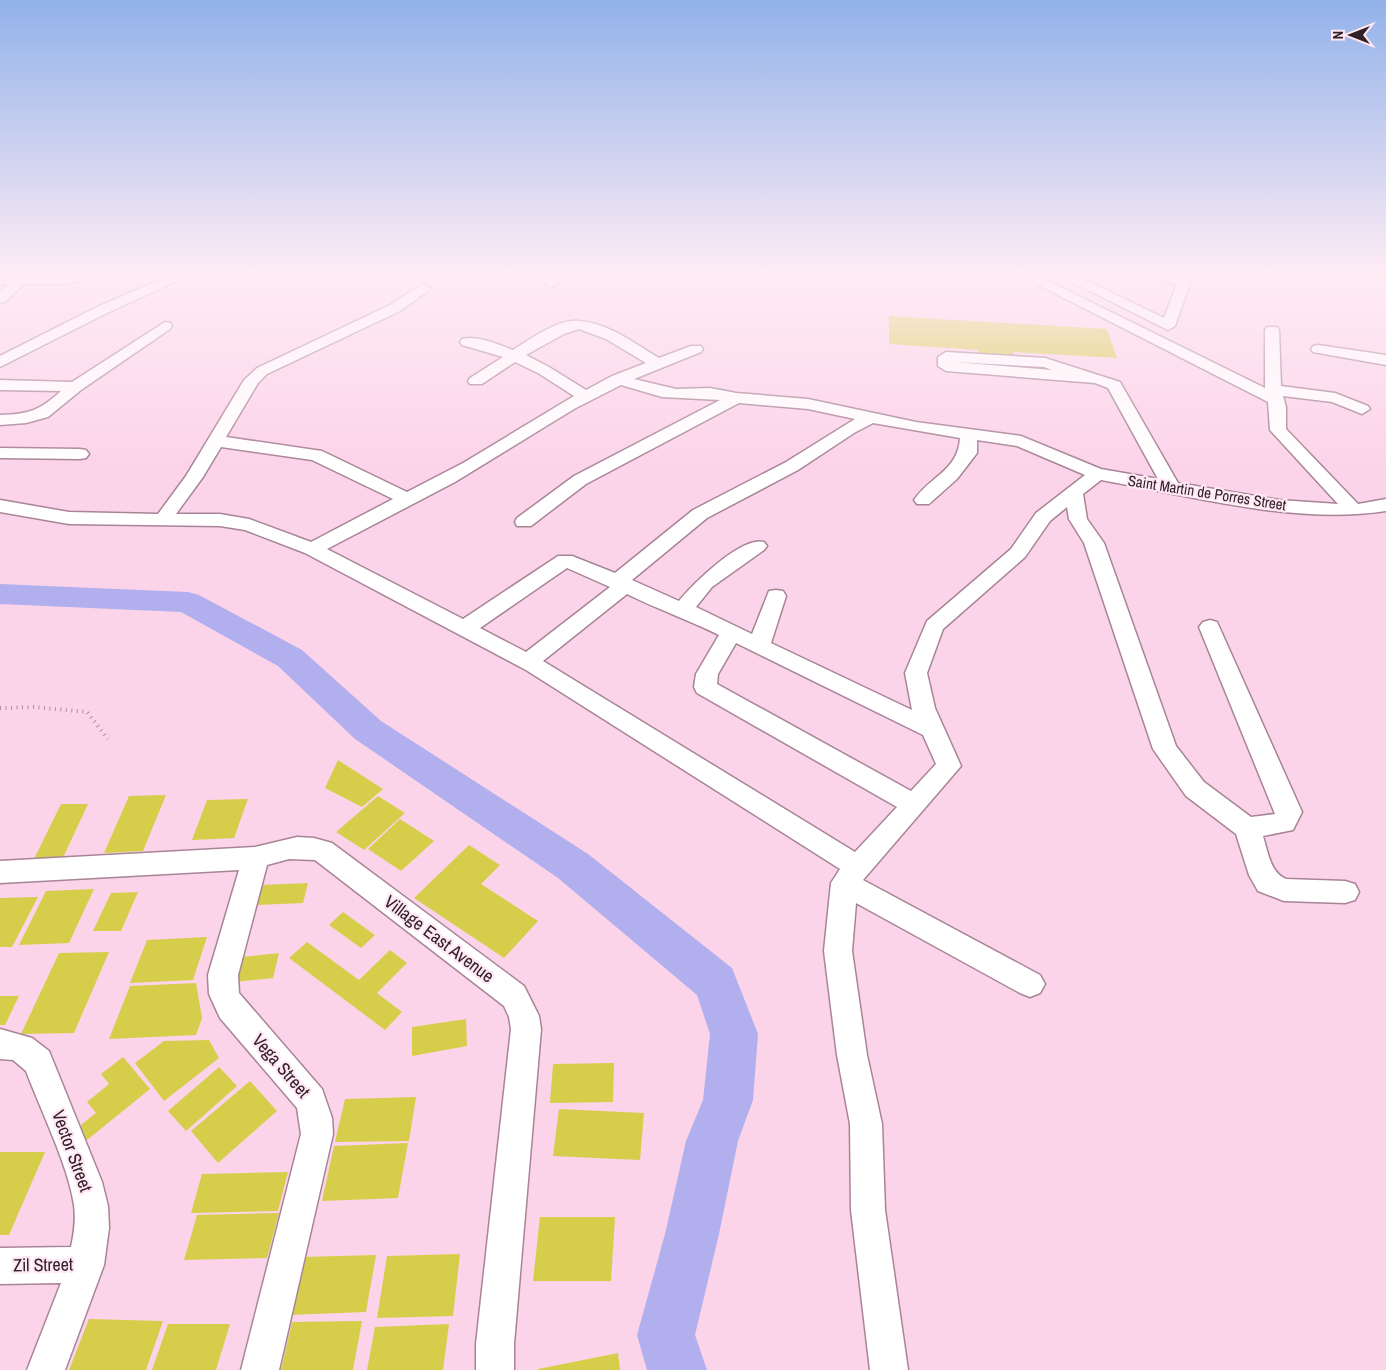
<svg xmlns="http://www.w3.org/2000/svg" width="1386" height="1370" viewBox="0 0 1386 1370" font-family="'Archivo Narrow',sans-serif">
<rect width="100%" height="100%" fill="#fcd4e9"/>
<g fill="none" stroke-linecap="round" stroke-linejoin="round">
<!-- river -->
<path fill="#b1afee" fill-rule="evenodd" d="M0 584 188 592 199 595 302 650 381 721 588 854 732 968 758 1034 753 1100 738 1141 719 1234 695 1335 707 1370H647L637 1335 665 1234 686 1141 703 1100 710 1034 697 995 558 878 355 739 278 666 181 612 0 604Z"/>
</g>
<!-- building -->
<path fill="#d6ce4a" d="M889 316 1107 329 1117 358 1013 352 1015 360 979 357 978 350 889 344Z
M338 760 383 789 362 807 325 788Z
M166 795 143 851 104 853 129 796Z
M378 796 405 813 364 850 336 832Z
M248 799 234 838 192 840 207 800Z
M61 804H88L61 862 32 863Z
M400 819 434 841 401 871 368 849Z
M469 845 500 865 481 884 538 921 504 958 414 898Z
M308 883 303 903 256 905 262 885Z
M94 889 69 943 19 945 46 891Z
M138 892 121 931H93L111 893Z
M38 897 12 947H0V898Z
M343 912 375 935 361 948 329 925Z
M207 937 193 980 130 983 147 940Z
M307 942 359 980 390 950 407 963 377 993 402 1012 385 1030 289 958Z
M109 952 74 1033 21 1034 59 953Z
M279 953 273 978 235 982 241 957Z
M196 983 202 1018 196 1035 109 1039 130 986Z
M0 996H19L5 1025H0Z
M466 1019 467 1046 412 1056V1027Z
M209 1040 219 1058 164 1101 135 1063 164 1041Z
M123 1057 150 1089 87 1140 77 1128 96 1113 87 1102 109 1084 101 1074Z
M614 1063 613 1102 550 1103 553 1064Z
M219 1067 237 1086 186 1131 168 1111Z
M250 1081 277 1111 218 1163 191 1131Z
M416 1097 409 1141 335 1142 345 1099Z
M559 1109 644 1113 640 1160 553 1156Z
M408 1143 398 1198 322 1201 334 1146Z
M0 1152H45L9 1235H0Z
M288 1172 278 1211 191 1213 202 1174Z
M279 1213 267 1258 184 1260 197 1215Z
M540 1217H615L611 1281H533Z
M460 1254 453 1316 377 1318 387 1256Z
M376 1255 366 1312 288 1315 301 1257Z
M89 1319 163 1321 146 1370H69Z
M362 1321 353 1370H281L292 1322Z
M168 1324H230L216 1370H152Z
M449 1324 443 1370H367L375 1327Z
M618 1353 620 1370H538V1369Z"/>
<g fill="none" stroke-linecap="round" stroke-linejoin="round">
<defs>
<path id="minor" d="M88 271H115L114 274 65 284H24L5 302 0 303V292L9 284H0V276H65Z
M180 271H198L105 314 0 367V356L95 308Z
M552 271H565L556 286 551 287 544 283Z
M1011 271H1028L1265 388V330L1267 327H1277L1279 330 1281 386 1335 393 1368 406 1370 409 1362 414 1332 402 1283 396 1286 407V429L1358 504 1386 499V511C1295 525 1191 496 1101 480L1083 494 1087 519 1104 543 1176 746 1204 782 1251 817 1275 814 1199 627 1203 622 1210 620 1217 622 1302 812 1293 830 1263 836C1268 852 1270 872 1286 879L1345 881 1355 884 1359 892 1355 900 1345 903 1284 901 1258 891 1249 875 1236 834 1186 796 1153 749 1084 543 1069 519 1067 507 1050 521 1025 557 943 629 927 673 935 708 961 766 863 880 1040 975 1045 984 1040 993 1030 997 1020 993 856 903 852 951 867 1055 882 1124 885 1210 908 1370H870L851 1210 850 1124 837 1055 824 951 831 883 840 869 526 670 305 553 245 530 220 526 69 524 0 512V500L69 512 158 514 186 476 244 380 257 368 390 305 423 284 430 288 428 291 400 311 267 374 258 383 226 437 322 451 407 492 463 463 574 396 538 373 515 362 482 384H470L468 381 470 378 503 357 462 345 460 342 462 339C477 335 499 345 513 350 531 339 557 319 579 321 609 323 635 344 659 358L691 346H701L703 349 701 352 634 379 676 389 710 388 736 393 808 399 916 422 1021 436 1101 469 1158 479 1108 388 1095 383 946 371 938 366V357L946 352 1045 358 1120 382 1178 483 1279 500 1338 504 1270 430 1268 402ZM579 329 606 339 646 363 612 376 586 390 549 367 526 355 564 334ZM954 362 1044 367 1052 370ZM621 385 662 397 720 400 574 476 517 518 515 522 517 526H531L586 484 739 403 808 409 855 419 786 462 693 510 615 573 572 556H558L463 619 327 549 455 482 574 409ZM873 423 960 438C958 471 930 476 914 500L917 504H929L957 479 977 453V440L1017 446 1085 475 1036 513 1011 549 927 621 905 673 912 710 771 643 786 596 783 591 776 590 769 591 752 634 696 607 712 587 764 550 767 546 764 542C741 536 693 584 679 601L632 580 707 518 798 470 854 433ZM221 447 312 460 393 499 311 542 249 519 220 514H176L203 477ZM567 568 610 587 526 652 480 628ZM627 594C657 609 689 620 719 635L696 674 694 687 697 693 897 807 855 852 543 661ZM736 643 923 735 936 764 911 791 717 684 718 674Z
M1050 271H1067L1164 318 1177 284 1136 274 1135 271H1158L1179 277 1181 271H1194L1175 326 1168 330Z
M165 322 170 323 172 326 170 329 81 390 48 417 26 423 0 425V415C29 414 39 411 61 391L0 390V380L72 382Z
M1318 345 1386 355V365L1313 352 1311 349 1313 346Z
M0 448 80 449 86 450 89 454 86 458 80 459 0 458Z
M297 837 314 838 332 843 524 986 539 1016 541 1029 514 1344V1370H476V1344L511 1029 509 1017 504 1006 315 860 289 859 267 865 238 975 239 993 322 1089 332 1118 333 1134 279 1370H241L301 1134 297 1108 220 1018 209 994 208 975 239 870 0 883V861L255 847Z
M0 1029 32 1038 49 1051 102 1182 108 1206 109 1228 104 1265 65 1370H27L61 1283 0 1284V1248L71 1247C74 1233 76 1220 74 1205 68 1165 41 1111 26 1071L13 1060 0 1059Z"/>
</defs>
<!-- minor casing -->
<use href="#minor" stroke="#a88497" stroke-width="3"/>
<!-- path -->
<path stroke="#ae8f9f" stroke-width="4" stroke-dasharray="1 4.5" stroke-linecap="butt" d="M0 708 34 707 87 712 108 739"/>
<!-- minor -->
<use href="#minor" fill="#fff" fill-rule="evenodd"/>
</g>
<!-- sky -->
<linearGradient id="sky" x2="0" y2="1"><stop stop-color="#92b2ea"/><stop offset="0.59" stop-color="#feecf5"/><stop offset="1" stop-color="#feecf5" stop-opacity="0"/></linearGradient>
<rect width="1386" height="463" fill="url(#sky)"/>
<g text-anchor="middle" stroke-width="4.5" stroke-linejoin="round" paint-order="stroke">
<!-- street labels -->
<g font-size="15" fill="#31222a" stroke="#ffe7f3">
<text transform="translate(1207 493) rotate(9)" y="5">Saint Martin de Porres Street</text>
</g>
<!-- near-street labels -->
<g font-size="18" fill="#31222a" stroke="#ffe7f3">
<text transform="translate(439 939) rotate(37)" y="6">Village East Avenue</text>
<text transform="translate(281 1066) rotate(49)" y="6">Vega Street</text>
<text transform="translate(72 1151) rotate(70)" y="6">Vector Street</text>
<text transform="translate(43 1265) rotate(-1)" y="6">Zil Street</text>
</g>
</g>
<!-- north arrow -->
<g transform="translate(1351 35) rotate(270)" stroke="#ffe7f3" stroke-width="4" paint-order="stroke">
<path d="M0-4L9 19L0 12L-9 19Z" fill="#31222a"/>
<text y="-8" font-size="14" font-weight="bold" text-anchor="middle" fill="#31222a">N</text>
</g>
</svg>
